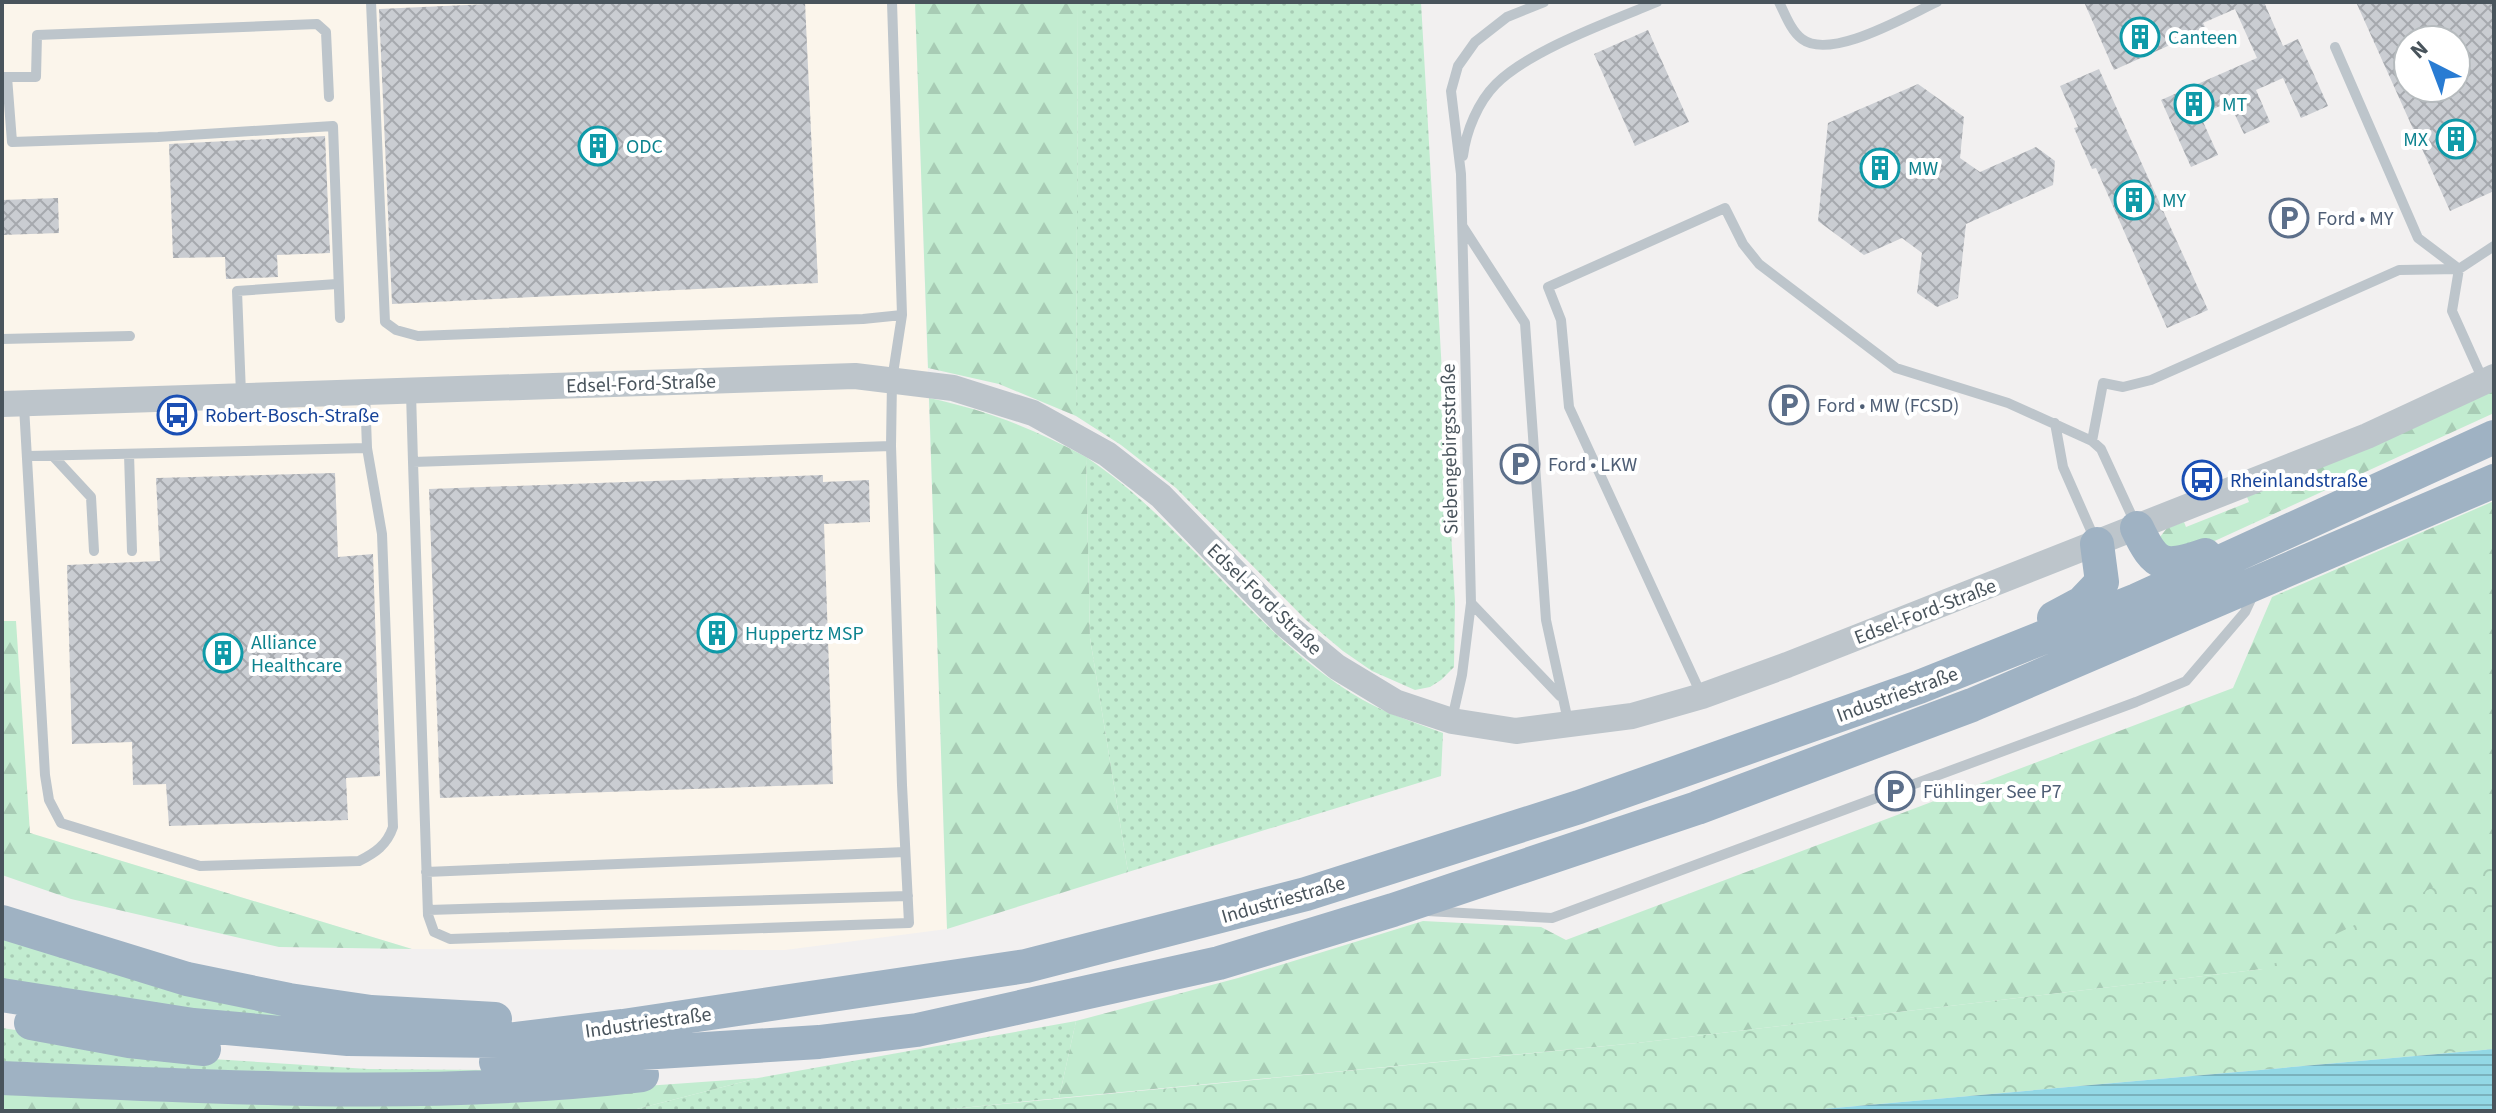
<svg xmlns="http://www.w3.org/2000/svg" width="2496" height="1113" viewBox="0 0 2496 1113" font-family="'Source Sans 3',sans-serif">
<defs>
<pattern id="grass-dots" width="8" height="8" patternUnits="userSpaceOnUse" patternTransform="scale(2)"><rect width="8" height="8" fill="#c2ecd0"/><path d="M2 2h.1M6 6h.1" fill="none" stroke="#a8ccb5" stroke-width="1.8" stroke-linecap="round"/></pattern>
<pattern id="forest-firs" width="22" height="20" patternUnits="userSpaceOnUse" patternTransform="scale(2)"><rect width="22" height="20" fill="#c2ecd0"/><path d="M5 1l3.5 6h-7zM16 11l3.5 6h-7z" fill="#a8ccb5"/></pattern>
<pattern id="park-crowns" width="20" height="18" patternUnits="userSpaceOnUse" patternTransform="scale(2)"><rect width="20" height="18" fill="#c2ecd0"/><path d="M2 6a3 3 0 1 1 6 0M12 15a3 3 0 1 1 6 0" fill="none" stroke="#a8ccb5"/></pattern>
<pattern id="water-rules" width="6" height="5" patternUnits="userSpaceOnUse" patternTransform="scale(2)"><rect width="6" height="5" fill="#93d8e5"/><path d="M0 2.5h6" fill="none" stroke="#7ab2bd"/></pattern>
<pattern id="building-cross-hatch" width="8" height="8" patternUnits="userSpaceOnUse" patternTransform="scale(2)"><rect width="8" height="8" fill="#cacdd2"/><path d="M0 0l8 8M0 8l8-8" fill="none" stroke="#a6a9ae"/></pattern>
</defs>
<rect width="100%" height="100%" fill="#f2f0f0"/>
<!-- commercial -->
<path fill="#fbf5eb" d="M2 2H915L947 929 785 950 412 949 2 825Z"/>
<!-- grass -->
<path fill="url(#grass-dots)" d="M1078 2H1421L1455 602 1454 667 1441 680 1430 687 1415 690 1372 671 1343 651 1306 620 1176 488 1121 445 1076 416Z
M1086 457C1188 525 1258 640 1363 700 1388 714 1416 723 1443 733L1441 776 1128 872 1090 638Z
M2 932 381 1031 2 988Z
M1076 1021 1059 1098 931 1111H629L758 1078Z
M2 1028 212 1059 368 1069 490 1070 486 1078 2 1068Z"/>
<!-- forest -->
<path fill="url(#forest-firs)" d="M915 2H1078L1076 416 999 384 928 368Z
M2494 390V413L2219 539 2187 553 2171 555 2160 537 2167 528 2184 522 2186 527 2249 502 2247 497Z
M929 398C986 410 1035 429 1086 457L1090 638 1128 872 947 929Z
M2494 501V972L2263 969 1637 1043 1059 1098 1076 1021 1238 978 1423 921 1541 927 1566 940 2233 688 2272 597Z
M2 621H16L30 833 412 949 279 947 71 899 2 875Z
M758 1078 629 1111H2V1091L506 1096Z"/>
<!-- park -->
<path fill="url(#park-crowns)" d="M2494 858V1049L1801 1111H931L1637 1043 2263 969Z"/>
<!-- water -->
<path fill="url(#water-rules)" d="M2494 1049V1111H1801Z"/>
<!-- building -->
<path fill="url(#building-cross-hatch)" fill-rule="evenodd" d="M533 2H805L818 283 392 304 379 9Z
M2084 2H2264L2283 46 2298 39 2328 106 2301 118 2283 78 2256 90 2270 122 2244 134 2229 102 2200 115 2218 155 2191 167 2161 100 2257 58 2235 9 2203 23 2206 29 2114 70Z
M2356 2H2494V191L2450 211ZM2408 40H2456V88H2408Z
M1648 30 1689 122 1635 146 1594 54Z
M2099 69 2208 310 2167 328 2096 168 2092 169 2074 128 2078 127 2060 86Z
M1918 84 1964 117 1960 158 1980 172 2036 147 2055 161 2053 185 1966 224 1958 298 1937 307 1917 293 1922 253 1902 238 1864 255 1818 221 1828 123Z
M325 136 330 253 277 255 278 277 226 279 225 257 173 258 169 144Z
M58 198 59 233 2 235V200Z
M335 473 338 557 373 554 380 776 346 778 348 820 169 826 166 784 133 785 132 742 72 744 67 565 160 561 156 478Z
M823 475V482L869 480 870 522 824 524 833 784 440 798 429 489Z"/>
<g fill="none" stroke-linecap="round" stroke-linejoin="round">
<!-- service -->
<path stroke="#bdc5cb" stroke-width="10" d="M371 2 385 322 396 330 418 336 863 319 902 315
M1779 2C1785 14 1791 31 1802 39 1831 61 1908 15 1937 2
M2335 47 2418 238 2459 269 2494 246
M2 77H7L12 142 158 137 333 126 340 318
M7 77H36L37 35 317 24 326 32 329 97
M1463 156C1466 131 1478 102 1496 84 1530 50 1611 21 1657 2
M1463 227 1525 323 1546 620 1568 721
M2 339 130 336
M411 393 413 462 891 446 892 380 902 315 892 2
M241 394 237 291 337 284
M24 406 45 775 49 800 61 823 200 866 359 861C375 853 387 845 393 827L382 534 367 448 365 393
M2055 423 2063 467 2096 542
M2092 441 2103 383 2123 387 2151 380 2399 270 2459 269 2452 311 2483 380
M129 454 132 551
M29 456 367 448
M53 456 91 497 94 551
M413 462 428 915 434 932 450 939 909 923 902 785 891 446
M1471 603 1560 696
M1701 694 1569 407 1561 320 1548 287 1725 208 1743 244 1759 264 1896 368 2008 403 2092 441 2101 449 2136 525
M1452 719 1462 675 1471 603 1461 174 1451 91 1458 66 1475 42 1507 17 1544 2
M426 872 905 852
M428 910 908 896
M1427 911 1552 918 2136 702 2186 681 2245 612 2253 595"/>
<!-- tertiary -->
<path stroke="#bdc5cb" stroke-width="26" d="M2 404 855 376 953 388 1033 413 1107 454 1161 496 1286 625 1337 667 1395 702 1452 721 1516 731 1632 716 1702 696 1787 665 2367 436 2494 377"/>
<!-- trunk -->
<path stroke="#9fb2c3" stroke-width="34" d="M2137 528C2156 568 2164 569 2205 555
M2054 618 2082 603 2102 582 2097 544
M2 922 187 979 289 1000 371 1012 495 1019
M2 995 193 1025 348 1039 498 1041 623 1026 1026 966 1306 894 1579 807 1919 687 2137 600 2494 437
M31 1023 129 1041 204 1049
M496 1062 819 1042 917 1030 1219 963 1393 910 1697 808 1972 705 2494 481
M2 1078C214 1087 430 1100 642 1075"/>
</g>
<!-- icons -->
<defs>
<symbol id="building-ring" viewBox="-11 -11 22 22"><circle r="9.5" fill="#fff" stroke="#0f9aa8" stroke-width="1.5"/><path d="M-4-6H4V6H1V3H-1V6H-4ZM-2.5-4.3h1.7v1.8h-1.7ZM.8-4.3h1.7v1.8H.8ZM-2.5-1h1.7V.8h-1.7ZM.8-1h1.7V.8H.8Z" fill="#0f9aa8"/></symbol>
<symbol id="parking-ring" viewBox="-11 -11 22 22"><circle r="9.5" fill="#fff" stroke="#5c6f8a" stroke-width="1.5"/><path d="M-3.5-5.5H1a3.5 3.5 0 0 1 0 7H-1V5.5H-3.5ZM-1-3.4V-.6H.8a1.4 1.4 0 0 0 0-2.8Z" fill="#5c6f8a"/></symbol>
<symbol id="bus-ring" viewBox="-11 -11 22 22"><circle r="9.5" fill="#fff" stroke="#1a4fb4" stroke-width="1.5"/><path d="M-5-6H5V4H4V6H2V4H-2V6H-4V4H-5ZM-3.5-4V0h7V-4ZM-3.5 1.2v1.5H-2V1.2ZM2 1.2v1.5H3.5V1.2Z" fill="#1a4fb4"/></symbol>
</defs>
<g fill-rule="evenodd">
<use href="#building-ring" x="2118" y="15" width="44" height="44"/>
<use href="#building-ring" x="2172" y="82" width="44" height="44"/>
<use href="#building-ring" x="2434" y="117" width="44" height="44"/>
<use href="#building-ring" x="576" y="124" width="44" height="44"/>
<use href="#building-ring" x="1858" y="146" width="44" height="44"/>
<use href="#building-ring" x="2112" y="178" width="44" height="44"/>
<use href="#parking-ring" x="2267" y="196" width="44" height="44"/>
<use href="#parking-ring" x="1767" y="383" width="44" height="44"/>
<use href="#bus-ring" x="155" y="393" width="44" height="44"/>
<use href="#parking-ring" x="1498" y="442" width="44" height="44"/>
<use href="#bus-ring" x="2180" y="458" width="44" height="44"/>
<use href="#building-ring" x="695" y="611" width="44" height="44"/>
<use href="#building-ring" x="201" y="631" width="44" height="44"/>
<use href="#parking-ring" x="1873" y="769" width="44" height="44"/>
</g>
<g text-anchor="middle" stroke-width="8" stroke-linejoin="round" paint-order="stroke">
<!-- culture labels -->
<g font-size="20" fill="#0d838f" stroke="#fff" text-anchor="start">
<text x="2168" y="44">Canteen</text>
<text x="2222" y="111">MT</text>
<text x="2428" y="146" text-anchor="end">MX</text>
<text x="626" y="153">ODC</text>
<text x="1908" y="175">MW</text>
<text x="2162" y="207">MY</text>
<text x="745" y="640">Huppertz MSP</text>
<text x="251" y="649">Alliance<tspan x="251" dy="23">Healthcare</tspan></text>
</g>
<!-- service labels -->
<g font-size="20" fill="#4e5e75" stroke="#fff" text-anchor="start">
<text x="2317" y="225">Ford • MY</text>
<text x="1817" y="412">Ford • MW (FCSD)</text>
<text x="1548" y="471">Ford • LKW</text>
<text x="1923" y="798">Fühlinger See P7</text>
</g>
<!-- street labels -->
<g font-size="20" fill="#49545c" stroke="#fff">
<text transform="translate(641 383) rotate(-2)" y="7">Edsel-Ford-Straße</text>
<text transform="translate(1449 449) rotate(-91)" y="7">Siebengebirgsstraße</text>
<text transform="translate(1265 599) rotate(44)" y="7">Edsel-Ford-Straße</text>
<text transform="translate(1925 611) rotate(-21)" y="7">Edsel-Ford-Straße</text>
<text transform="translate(1897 694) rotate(-20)" y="7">Industriestraße</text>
<text transform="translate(1283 899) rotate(-16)" y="7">Industriestraße</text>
<text transform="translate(648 1022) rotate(-8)" y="7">Industriestraße</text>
</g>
<!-- transit labels -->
<g font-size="20" fill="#164399" stroke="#fff" text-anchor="start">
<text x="205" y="422">Robert-Bosch-Straße</text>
<text x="2230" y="487">Rheinlandstraße</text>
</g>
</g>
<!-- border -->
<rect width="2496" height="1113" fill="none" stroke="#49545c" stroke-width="8"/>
<!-- north arrow -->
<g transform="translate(2432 64) rotate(318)"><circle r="38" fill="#ffffff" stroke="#b6bbbe" stroke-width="2"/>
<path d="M0-6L14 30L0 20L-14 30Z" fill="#297cd3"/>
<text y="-12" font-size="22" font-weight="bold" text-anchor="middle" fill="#49545c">N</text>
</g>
</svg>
